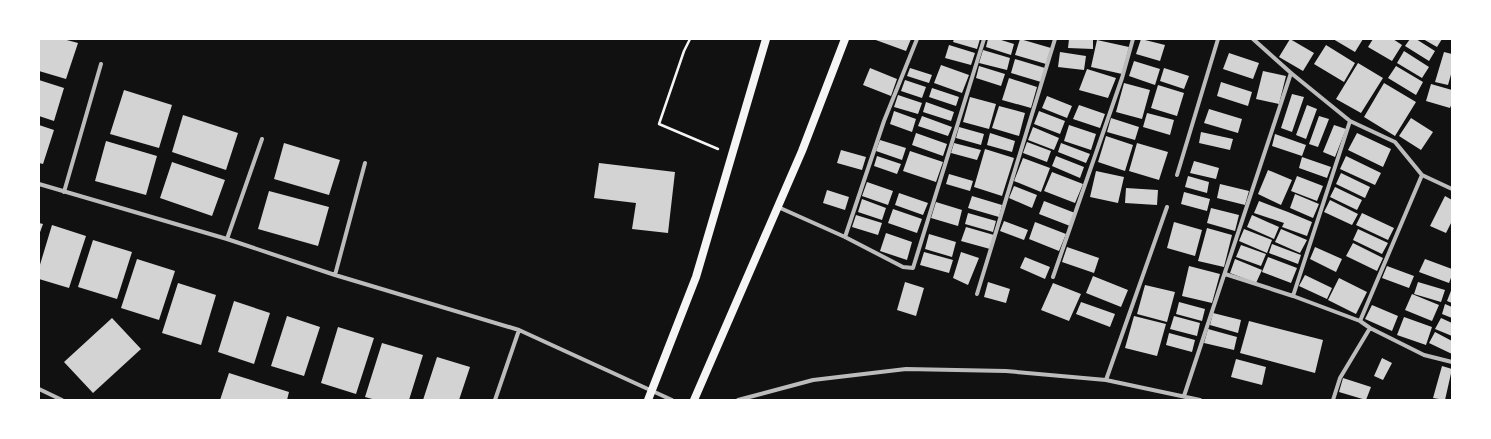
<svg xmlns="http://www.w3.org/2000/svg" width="1491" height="439" viewBox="0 0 1491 439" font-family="'Source Sans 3',sans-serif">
<rect width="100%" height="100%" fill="#111"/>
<!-- building -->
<path fill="#d3d3d3" d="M39 39H63L78 43 66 79 39 71Z
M873 39H911L906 51Z
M954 39H980L977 49 953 42Z
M988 39H998L1014 44 1011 55 986 47Z
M1020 39 1051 48 1046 64 1015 55Z
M1069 39H1093V49L1068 48Z
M1141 39 1165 45 1160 61 1136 54Z
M1290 39 1314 53 1303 71 1279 57Z
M1333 39H1363L1355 52Z
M1373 39H1393L1402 45 1392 61 1368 47Z
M1410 39H1416L1435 51 1429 61 1405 46Z
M1423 39H1442L1437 47Z
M1097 40 1129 47 1122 74 1091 67Z
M949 45 975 53 971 65 945 58Z
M1326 45 1355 63 1344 82 1314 64Z
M983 50 1010 58 1007 70 979 63Z
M1404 51 1429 67 1422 78 1397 63Z
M1060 52 1086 56 1084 70 1058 67Z
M1444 52 1452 54V71L1448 85 1435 82Z
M1229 53 1259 63 1253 79 1223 69Z
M1015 59 1045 68 1041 82 1011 73Z
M1134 61 1160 69 1155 85 1129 76Z
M1358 63 1383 78 1361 113 1336 99Z
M941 65 969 75 962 93 934 83Z
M979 66 1005 74 1001 86 976 78Z
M1396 66 1423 82 1416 95 1388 78Z
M870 68 897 79 891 96 863 85Z
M910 68 932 75 929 83 907 76Z
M1164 68 1189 76 1184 89 1160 81Z
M1087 69 1116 78 1108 98 1079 90Z
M1263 71 1286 76 1279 104 1256 99Z
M1009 78 1037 87 1031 108 1002 100Z
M39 80 64 88 54 121 39 116Z
M905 80 926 87 922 98 901 91Z
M1221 82 1252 92 1248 106 1217 96Z
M1124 83 1150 90 1142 119 1116 112Z
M1384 83 1416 102 1395 136 1364 117Z
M1431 84 1452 90V103L1450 108 1426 101Z
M1158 85 1184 93 1177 116 1151 108Z
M932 88 959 97 956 106 929 97Z
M124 90 172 105 159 148 110 134Z
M1292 94 1304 97 1292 132 1281 128Z
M898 95 922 103 918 114 894 107Z
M1047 96 1072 106 1067 118 1042 108Z
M970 97 996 104 989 129 963 122Z
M926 102 954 112 951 121 923 112Z
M1079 105 1105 114 1100 128 1073 119Z
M1307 105 1317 109 1306 139 1296 135Z
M999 106 1025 113 1019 136 992 128Z
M1209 109 1242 119 1238 133 1204 123Z
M894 111 916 119 912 132 890 124Z
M1039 111 1065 121 1060 134 1034 124Z
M1147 113 1174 120 1170 135 1143 127Z
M183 115 238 133 226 170 172 152Z
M922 116 952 127 948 136 918 126Z
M1319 116 1329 119 1318 147 1309 144Z
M1111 118 1139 127 1135 140 1107 132Z
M1411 118 1433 132 1421 150 1399 136Z
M39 125 54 130 43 164 39 163Z
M1069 125 1096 134 1091 150 1064 141Z
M1334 125 1346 129 1335 157 1323 152Z
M959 127 984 134 981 145 956 138Z
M1033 127 1059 138 1054 150 1028 140Z
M1201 132 1233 139 1230 150 1199 143Z
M916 133 947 144 943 156 912 145Z
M990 133 1015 141 1012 152 987 145Z
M1357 133 1391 149 1383 167 1348 150Z
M1275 134 1306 145 1302 156 1272 146Z
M1106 136 1133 145 1125 171 1098 162Z
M880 140 906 148 902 160 876 151Z
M106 141 157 156 146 195 95 181Z
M1027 142 1051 151 1047 162 1023 153Z
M284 143 340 160 329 195 274 179Z
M954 143 981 150 977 160 951 153Z
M1061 143 1090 154 1086 163 1058 152Z
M1137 143 1168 152 1159 180 1129 171Z
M985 149 1014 158 1002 196 974 187Z
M841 150 866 157 862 170 837 163Z
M910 151 943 162 936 182 903 171Z
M877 156 901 164 897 174 874 166Z
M1056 156 1084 167 1080 178 1052 166Z
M1346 156 1381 173 1375 185 1340 169Z
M1302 157 1331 167 1327 178 1299 168Z
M1023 158 1050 168 1041 192 1014 181Z
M1194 161 1219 168 1216 179 1190 173Z
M172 162 225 180 212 216 160 198Z
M599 163 675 172 668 233 632 229 636 203 594 198Z
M1268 170 1292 180 1281 205 1258 194Z
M1096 171 1124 177 1118 203 1090 197Z
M1052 172 1083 184 1075 203 1044 191Z
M1341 173 1370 187 1365 198 1336 184Z
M949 174 973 181 970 191 946 184Z
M1188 176 1209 182 1207 193 1185 187Z
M1297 176 1323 186 1317 201 1291 191Z
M867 182 893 191 888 205 862 196Z
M1220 184 1249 191 1245 205 1217 198Z
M1014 186 1037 195 1032 208 1009 198Z
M1335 187 1362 200 1357 210 1330 197Z
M1126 188 1158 190 1157 205 1125 203Z
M827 190 849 197 845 210 823 203Z
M269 191 329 207 318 246 258 229Z
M1184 192 1210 199 1207 211 1181 204Z
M899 193 928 203 923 215 895 205Z
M1295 194 1319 204 1313 218 1290 208Z
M972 196 1002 205 999 217 968 208Z
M1445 196 1452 200V221L1446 233 1430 226Z
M862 199 886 208 882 220 858 212Z
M1330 200 1358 214 1352 225 1324 212Z
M1044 201 1075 213 1070 226 1039 214Z
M1259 201 1288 212 1286 218 1288 212 1312 222 1307 236 1282 227 1284 223 1254 213Z
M936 202 962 210 958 226 931 218Z
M1211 208 1239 215 1235 231 1207 223Z
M893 209 922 219 917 233 888 223Z
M968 213 996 221 993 232 965 224Z
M1362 213 1394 228 1388 240 1356 225Z
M856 215 882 223 878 235 852 227Z
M1252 215 1279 227 1274 239 1247 227Z
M1004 221 1028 230 1024 240 1000 231Z
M1035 222 1066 234 1059 251 1029 239Z
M1174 222 1202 230 1195 256 1167 248Z
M39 223 43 224 39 235Z
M52 225 86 236 69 288 39 279V268Z
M966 227 994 235 990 249 961 241Z
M1207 228 1232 235 1224 267 1198 261Z
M1244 229 1272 240 1267 253 1239 241Z
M1281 229 1307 240 1300 253 1275 242Z
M1358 229 1388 243 1382 254 1353 240Z
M886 233 912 242 907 260 880 251Z
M929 234 956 242 952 257 925 249Z
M93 240 132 252 117 299 78 287Z
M1353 243 1383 258 1377 271 1346 256Z
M1272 244 1301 255 1298 264 1269 253Z
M1241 245 1266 254 1261 266 1236 257Z
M1067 247 1099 258 1094 273 1062 262Z
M1315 247 1342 259 1336 272 1310 259Z
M924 252 953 260 949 273 920 265Z
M961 252 979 258 968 285 953 278Z
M1025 257 1050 267 1045 279 1020 268Z
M1268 257 1297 268 1291 283 1262 272Z
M137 259 175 271 159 320 121 308Z
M1235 259 1262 270 1256 283 1230 273Z
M1425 259 1452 269V275L1449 283 1419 272Z
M1189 266 1220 274 1212 303 1182 296Z
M1387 266 1414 276 1409 288 1382 278Z
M1305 275 1332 288 1327 299 1299 286Z
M1093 276 1128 290 1121 307 1086 293Z
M1339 278 1367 292 1356 314 1328 300Z
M905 282 924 288 916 316 897 310Z
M988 282 1010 289 1006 303 984 297Z
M1418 282 1445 290 1441 302 1414 294Z
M178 283 216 295 201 345 162 333Z
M1053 283 1081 294 1069 321 1041 310Z
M1145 285 1175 292 1167 322 1137 314Z
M1452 288V303L1447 301Z
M1412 294 1439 305 1432 321 1405 310Z
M234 301 270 313 254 364 218 352Z
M1081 302 1115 314 1110 327 1076 314Z
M1179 302 1205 309 1202 321 1176 314Z
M1445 304 1452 307V318L1442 314Z
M1372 305 1398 316 1392 331 1365 319Z
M1213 313 1241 320 1238 333 1210 325Z
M287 316 320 327 304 376 271 366Z
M1134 316 1166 324 1157 356 1125 348Z
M1174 316 1200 323 1197 336 1170 329Z
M1404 317 1432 327 1426 345 1397 335Z
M112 318 141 349 93 393 64 362Z
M1441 318 1452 323V336L1435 329Z
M1249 321 1323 340 1315 373 1240 353Z
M338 327 374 338 356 394 321 383Z
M1208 329 1237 337 1234 350 1204 343Z
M1435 332 1452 341V354L1429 343Z
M1169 333 1195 340 1192 352 1166 345Z
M382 343 423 355 409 400H376L365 397Z
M437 357 470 367 459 400H423Z
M1382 358 1392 363 1383 380 1374 376Z
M1236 359 1266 367 1262 385 1231 377Z
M1442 366 1452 369 1445 400 1433 398Z
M229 373 289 392 287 400H220Z
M1343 378 1371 387 1366 400 1339 392Z"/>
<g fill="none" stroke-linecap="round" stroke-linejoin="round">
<!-- path -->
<path stroke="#f5f5f5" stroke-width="2.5" d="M690 39 684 51 659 124 718 149"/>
<!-- minor -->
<path stroke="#bcbcbc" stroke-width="4" d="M1253 39 1291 73 1350 121 1395 142 1422 175 1452 189
M1350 121 1293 296 1360 321 1370 328 1424 355 1452 362
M1177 175 1218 39
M39 184 227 239 335 275 519 330 672 400
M64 192 101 64
M778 207 845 237 903 267 913 268 984 39
M845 237 884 121 917 39
M227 239 262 139
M1225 274 1293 296
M335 275 365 163
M1053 277 1122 78 1133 39
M977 294 1055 39
M1360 321 1422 175
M1106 380 1167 207
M39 389 62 400
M1184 396 1291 73
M495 400 519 330
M738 400 813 380 906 369 1006 371 1106 380 1200 400
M1333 400 1340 378 1370 328"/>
<!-- secondary -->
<path stroke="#f5f5f5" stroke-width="8" d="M648 400 696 277 766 39
M694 400 802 151 845 39"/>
</g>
<!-- border -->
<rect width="1491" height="439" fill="none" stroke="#ffffff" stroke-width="80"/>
</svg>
